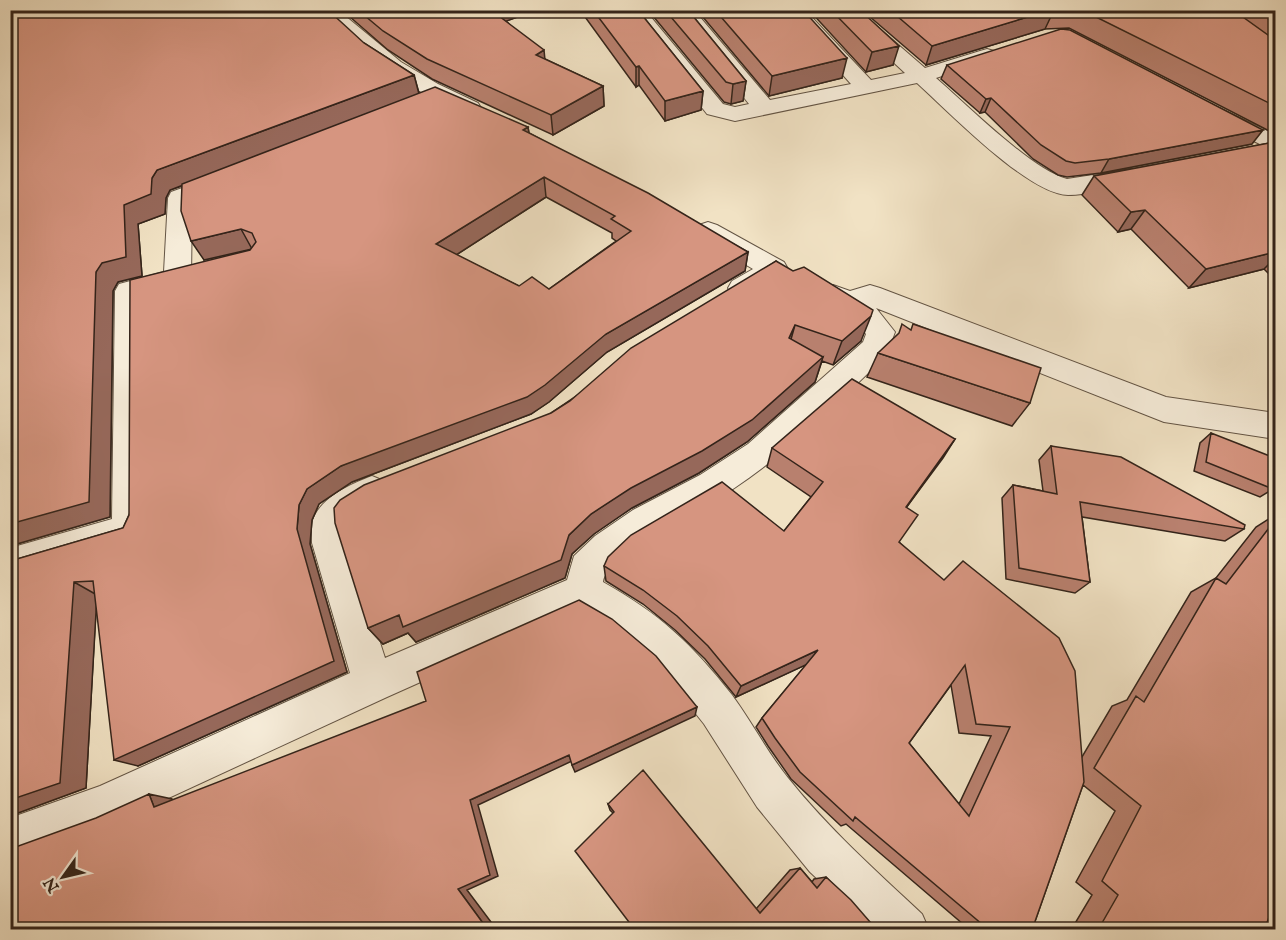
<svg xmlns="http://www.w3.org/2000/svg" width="1286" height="940" viewBox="0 0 1286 940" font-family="'IM FELL English',serif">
<rect width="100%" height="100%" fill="#f1e2c4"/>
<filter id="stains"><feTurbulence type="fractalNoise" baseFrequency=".00333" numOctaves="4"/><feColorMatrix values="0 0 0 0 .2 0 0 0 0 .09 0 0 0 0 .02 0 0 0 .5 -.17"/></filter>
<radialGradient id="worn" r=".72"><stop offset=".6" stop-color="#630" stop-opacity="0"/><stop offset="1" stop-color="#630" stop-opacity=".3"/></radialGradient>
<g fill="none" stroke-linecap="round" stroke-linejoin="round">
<defs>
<path id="street" d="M317 10H338L401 62 438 84 478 103 481 108 478 113 470 115 462 113C417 92 346 51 317 10Z
M625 10H645L723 104 735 107 749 104 674 10H694L770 100 851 84 785 10H805L871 80 905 73 837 10H858L925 68 980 51 987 49 994 51 997 55 994 59 936 78C966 104 1032 170 1067 179L1132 169 1141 172 1144 177 1141 182 1132 185C1112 188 1088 195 1068 195 1028 194 949 112 917 83L735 121 707 114Z
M1219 108 1276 135V152L1211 120 1208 115 1211 110Z
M224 173 233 176 236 181 233 186 192 202 191 278 187 285 143 297 146 530 141 541 10 581V548L112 519 115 291 119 284 164 272 168 198 171 192Z
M708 222 717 225 784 262 788 269C782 278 753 298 742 298 739 298 735 296 732 295L728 288 732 281 753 269 699 237 695 231 699 225Z
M833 285 850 291 870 285 880 288 1166 397 1276 413V439L1164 422 876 308 895 332 886 356C828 411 774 468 703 507 679 520 607 554 603 582 660 614 692 644 732 695 752 722 767 752 788 778 828 828 875 870 922 914L929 930H872L810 872 757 807 704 724 657 665 615 629 582 610 387 697 121 820 10 862V818L100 786 350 673 312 543C312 536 310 527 313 520 321 497 351 484 372 476L384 481 389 491C380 509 360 512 347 527L348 543 385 658 567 580 574 556 595 536 633 510 700 475 748 444 863 342 866 334C859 326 852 319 843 313 834 307 825 304 819 295L823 288Z"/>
</defs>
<!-- street casing -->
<use href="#street" stroke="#635444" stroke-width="2"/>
<!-- street -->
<use href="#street" fill="#f6ecd9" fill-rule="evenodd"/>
</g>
<!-- wall -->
<path fill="#b8806e" stroke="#34241a" stroke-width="1.5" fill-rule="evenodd" d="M10 10 364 43 414 75 419 93 528 127 529 133 748 252 745 271 607 352 549 402 531 414 352 482 319 504 312 520 310 544 347 672 138 766 96 610 86 788 10 816V561L123 528 250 249 204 260 182 186 170 190 166 198 165 214 138 224 142 276 118 282 113 291 110 517 10 546ZM546 197 612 233V238L616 241 549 289 519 286 456 255Z
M342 10H537L506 21 545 59 603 86 604 106 553 135 432 79 388 50Z
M580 10H638L703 91 701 110 665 121 639 85 636 87Z
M648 10H688L746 81 743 101 731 104 724 102Z
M697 10H803L842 78 769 96Z
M809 10H860L893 65 866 72Z
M862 10H1275V134L1069 28 1045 29 926 65Z
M947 65 1252 144 1101 173 1067 177 1058 175 1033 159 985 112 980 113 941 79Z
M1275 142V280L1264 269 1189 288 1131 229 1118 232 1082 195 1094 176Z
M776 261 861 341 833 365 822 361 815 382 747 442 699 473 632 508 594 534 572 554 565 578 416 642 408 633 383 644 368 628 551 413Z
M878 353 1030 403 1012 426 867 377Z
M1211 433 1273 489 1260 497 1194 471 1200 443Z
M955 439 906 508 899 542 1082 757 1112 706 1127 700 1191 592 1216 578 1256 527 1275 515V580L1272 608 1275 599V902L1264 930H1071L1092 895 1076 882 1115 811 1083 785 1032 930H970L846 824 841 826 791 779 768 746 756 727 762 718 807 664 736 697 705 659 675 630 643 604 606 581 604 566 784 531 811 497 767 467 772 448ZM951 685 959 733 991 736 959 804 909 743Z
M1051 446 1244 529 1225 541 1082 517 1090 582 1075 593 1006 579 1002 498 1013 485 1043 491 1039 460Z
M608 804 756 909 790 870 800 868 812 882 814 879 826 877 877 930H635L613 813 610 810Z"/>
<!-- shaded-wall -->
<path fill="#96685a" stroke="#34241a" stroke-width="1.5" d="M488 10H537L490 27Z
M1051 10H1054L1045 29 926 65 932 46Z
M899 46 893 65 866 72 872 52Z
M544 50 546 70 536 55Z
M847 58 842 78 769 96 772 76Z
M639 66V85L636 87V67Z
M414 75 419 94 170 190 166 198 165 214 138 224 142 276 118 282 113 291 110 517 10 546V524L96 272 124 205 152 178 157 170Z
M746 81 743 101 731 104 733 84Z
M603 86 604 106 553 135 551 115Z
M703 91 701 110 665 121V101Z
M991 98 985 112 980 113 986 99Z
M528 127 531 147 523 130Z
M1263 130 1252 144 1101 173 1109 159Z
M544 177 546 197 442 264 436 244Z
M1145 210 1131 229 1118 232 1131 212Z
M241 229 252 249 204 260 191 241Z
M748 252 745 271 607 352 549 402 531 414 352 482 319 504 312 520 310 544 347 672 138 766 114 760 297 529 299 505 307 489 341 466 606 334Z
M1275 252V258L1264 269 1189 288 1206 269Z
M871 316 861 341 833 365 842 341Z
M795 325 788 350 789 338Z
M823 357 815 382 747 442 699 473 632 508 594 534 572 554 565 578 416 642 408 633 383 644 368 628 569 535 591 514Z
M955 439 943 458 894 524 906 507Z
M74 582 97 595 86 788 10 816V800Z
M818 650 810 663 736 697 741 686Z
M697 707 695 716 575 772 572 765Z
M569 755 572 761 478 805 498 876 467 890 497 930H488L458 889 470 800Z
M149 794 172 799 177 812 154 807Z"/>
<!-- building -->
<path fill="#d69580" stroke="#34241a" stroke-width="1.5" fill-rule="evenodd" d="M10 10H328L364 43 414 75 157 170 152 178 151 194 124 205 126 257 102 263 96 272 89 502 10 524Z
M358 10H491L544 50 536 55 603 86 551 115 427 59 383 31Z
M593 10H638L703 91 665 101 639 66 636 67Z
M665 10H688L746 81 733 84 726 82Z
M715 10H803L847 58 772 76Z
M831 10H860L899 46 872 52Z
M890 10H1051L932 46Z
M1082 10H1233L1275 40V106Z
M1265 10H1275V17Z
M1061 29 1070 30 1263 130 1109 159 1075 163 1066 161 1041 145 991 98 986 99 947 65Z
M435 87 528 127 523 130 648 193 748 252 606 334 545 385 527 397 341 466 307 489 299 505 297 529 334 661 114 760 93 581 74 582 60 783 10 800V561L123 528 129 515 130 280 250 250 256 242 252 233 241 229 191 241 181 211 182 184ZM544 177 615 216 611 219 631 231 549 289 532 277 519 286 436 244Z
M1275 142V252L1206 269 1145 210 1131 212 1094 176Z
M776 261 793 271 804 267 873 310 871 316 842 341 795 325 789 338 823 357 752 420 702 451 631 488 591 514 569 535 561 560 403 627 399 615 368 628 335 523 334 508 340 500 364 485 551 413 570 401 631 348Z
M902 324 911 330 913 324 1041 368 1030 403 878 353 899 333Z
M852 379 955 439 906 507 918 515 899 542 944 580 963 561 1059 638 1075 671 1084 782 1032 930H989L855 817 853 821 800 772 775 738 762 718 818 650 741 686 708 646 677 616 643 590 604 566 608 557 631 535 722 482 784 531 823 482 772 448ZM965 665 976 724 1010 727 969 816 909 743Z
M1211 433 1275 458V470L1273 489 1206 462Z
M1051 446 1121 457 1245 525 1244 529 1080 502 1090 582 1019 568 1013 485 1057 494Z
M1275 520V580L1269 641 1275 642V902L1264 930H1098L1118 895 1102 881 1141 806 1094 768 1136 696 1144 702 1216 578 1226 584Z
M579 600 612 619 656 656 697 707 572 765 569 755 470 800 490 875 458 889 488 930H10V849L96 818 149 794 154 807 426 701 417 672Z
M643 770 760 913 800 868 817 888 826 877 851 900 877 930H635L575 851 614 812 608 804Z"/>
<!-- margin -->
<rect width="1286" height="940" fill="none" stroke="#f1e2c4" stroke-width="36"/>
<rect x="12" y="12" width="1262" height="916" fill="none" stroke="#34241a" stroke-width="3"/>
<rect x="18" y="18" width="1250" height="904" fill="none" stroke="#34241a" stroke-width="1.5"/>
<!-- north arrow -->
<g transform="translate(63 877) rotate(236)" stroke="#f6ecd9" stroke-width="4.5" paint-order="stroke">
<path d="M0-4.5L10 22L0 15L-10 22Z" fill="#34241a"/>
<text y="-9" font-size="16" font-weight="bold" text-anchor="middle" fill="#34241a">N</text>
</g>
<rect width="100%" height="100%" filter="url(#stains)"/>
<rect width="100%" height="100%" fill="url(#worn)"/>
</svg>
